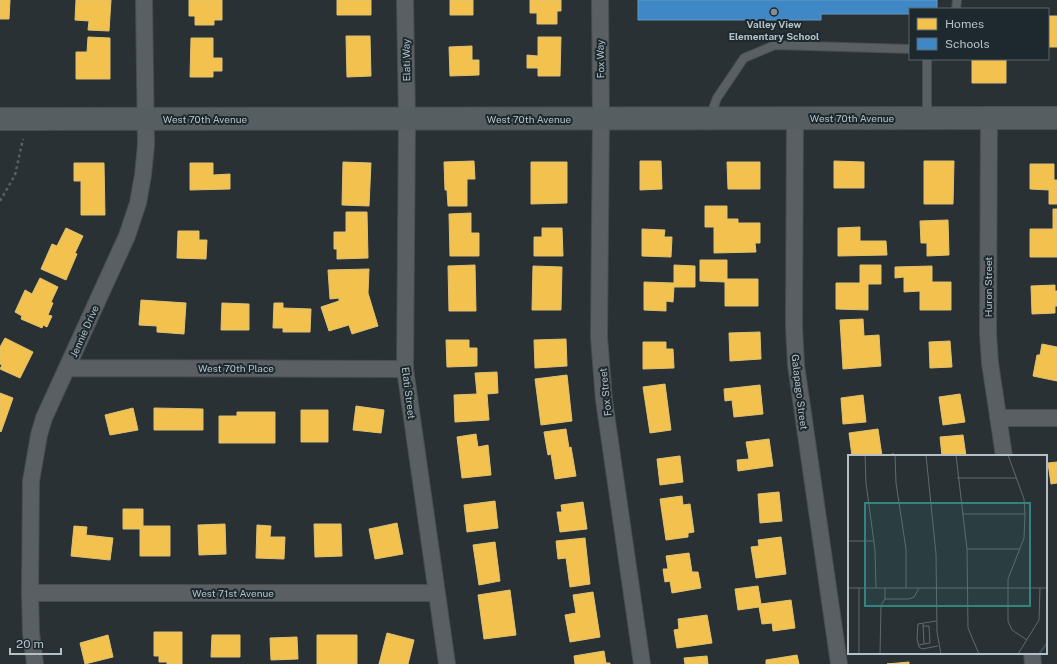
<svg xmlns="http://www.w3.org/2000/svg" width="1057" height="664" viewBox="0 0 1057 664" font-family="'Public Sans',sans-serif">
<rect width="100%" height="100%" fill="#2a3135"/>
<!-- homes -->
<path fill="#f2c14e" stroke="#dfc172" d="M0 0H10L9 19H0Z
M76 0H111L109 31 88 30 89 21 75 20Z
M189 0H222V20H214V25H195V16H189Z
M337 0H371V15H337Z
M450 0H473V15H450Z
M530 0H561V11H557V24H537V13H530Z
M1048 16H1057V47H1048Z
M346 36H370L371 76 347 77Z
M88 37 110 38V79H76V52H87Z
M538 37H561L560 76H538V68H527V55L538 56Z
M191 38H213V58H222V71H213V77H190Z
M472 46V60H479V75L450 76 449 47Z
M972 59H1006V83H972Z
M474 161 475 179H467V206H448L447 190H445L444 162Z
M640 161H661L662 189 640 190Z
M834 161 864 162V188H834Z
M924 161H954L953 204H924Z
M343 162 371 163 369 206 342 205Z
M531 162H567V203L531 204Z
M727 162H760V189H728Z
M74 163H104L105 215H81V181H74Z
M190 163H213V175L230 174V189L190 190Z
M1030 164H1054V180H1057V204H1049V190L1030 189Z
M705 206H727V219H738V223H760V243H755L756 252 714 253V227H705Z
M1053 209H1057V257H1030V229H1053Z
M346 212H367L368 258 337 259V249H334V232H346Z
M471 213V233H479V256H450L449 214Z
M948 220 949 255 927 256V243H921L920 221Z
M860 227V241H886L887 255 838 256V228Z
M66 228 83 236 75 253 77 254 66 280 41 269 52 244 57 246Z
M542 228H562L563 256H534V237H542Z
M642 229 665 230 664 237H672L671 257 642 256Z
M178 231H199V240H207L206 259 177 258Z
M700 260H727V279H758V306H725V282L700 281Z
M475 265 476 311H449L448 266Z
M674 265 695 266V287H674L673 302 666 301V311L644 310V282L674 283Z
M860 265H881V284H868V310L836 309V283H860Z
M533 266 562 267 561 310H532Z
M932 266V282H951V310H920V291L904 292V277L895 278V267Z
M369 269 368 293 378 326 352 334 349 325 329 331 321 307 339 301V298L330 299 328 270Z
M40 278 58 287 51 302 53 303 48 315 52 316 47 327 43 325 42 328 21 319 22 316 15 312 25 290 32 294Z
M1055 285V291H1057V306H1055V313L1032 314 1031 286Z
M141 300 186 303 184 334 157 332V326L139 325Z
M222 303 249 304V330H221Z
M274 303H283V308L311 309 310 332H283V328H273Z
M863 319 864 336 879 335 881 366 843 369 840 320Z
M760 332 761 359 730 361 729 333Z
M5 338 33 352 20 378 0 369 2 365 0 364V347Z
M566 339 567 366 535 368 534 340Z
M446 340H469V348H477V366L447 367Z
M950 341 952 367 930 368 929 342Z
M643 342H666V349H673L674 368 643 369Z
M1042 344 1057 347V381L1033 376 1037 355H1040Z
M497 372 498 393 487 394 489 420 455 422 454 395 477 394 475 373Z
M567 375 572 421 541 425 535 379Z
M665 384 671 430 650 433 643 387Z
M760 385 763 414 734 417 732 400 725 401 724 389Z
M0 393 13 398 1 432 0 431Z
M960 394 965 422 943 425 939 397Z
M863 395 866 422 843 424 841 398Z
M356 406 384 410 381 433 353 430Z
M133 408 138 430 110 435 105 415Z
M154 408 203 409V430H154Z
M301 410H328V442H301Z
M237 412H275V443H219V416H237Z
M566 429 569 448 571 447 576 476 555 479 551 454 548 455 544 432Z
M878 429 882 456 894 454 895 456H852L849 433Z
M476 434 478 447 488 445 491 475 462 478 457 437Z
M963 435 966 456H942L940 437Z
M769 439 773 466 738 471 737 460 749 459 746 442Z
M680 456 683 482 660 485 657 459Z
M1057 462V483L1051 484 1048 463Z
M779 492 782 521 760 523 758 494Z
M682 496 683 505 690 504 694 532 688 533V537L666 540 660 499Z
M495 501 498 528 467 532 464 505Z
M583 502 587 529 560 532 557 512H562L561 505Z
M123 509H143V526H170V556H140V529H123Z
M397 523 403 554 375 559 369 529Z
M225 524 226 554 199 555 198 525Z
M314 524H341L342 556 315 557Z
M257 525 271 526 270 537H285L284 559 256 558Z
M74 526 87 527 86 535 113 538 110 560 71 556Z
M781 537 786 574 756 578 751 547 759 546 758 540Z
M585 538 590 584 570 587 566 558 558 559 556 541Z
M495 542 500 581 479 585 473 545Z
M689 553 692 572H698L701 588 672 593 670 581 665 582 663 569H668L666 556Z
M758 586 761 604 791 600 795 628 773 631 772 623 762 624 759 607 738 610 735 589Z
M510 590 516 635 484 639 478 595Z
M593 592 600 637 570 642 565 615 576 613 573 595Z
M707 615 712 643 677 648 674 630 679 629 678 619Z
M154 632H182V664H167V662H159V656H154Z
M387 633 414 640 408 664H379Z
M108 635 113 657 85 664 80 643Z
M212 635H240V657H211Z
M317 635H357V664H317Z
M297 637 298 659 271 660 270 638Z
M604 651 606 663H610V664H575L574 656Z
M797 655 799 664H766V660Z
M707 656 708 664H685L684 658Z
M909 662V664H887Z"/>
<!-- schools -->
<path fill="#3f88c5" stroke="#6299c5" d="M638 0H937V9H910V14H821V20H638Z"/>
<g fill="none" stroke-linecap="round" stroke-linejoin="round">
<defs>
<path id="service" d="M956 9 957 0
M927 59V117
M710 117 717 98 744 58 775 45 910 49"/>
<path id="minor" d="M405 0 407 119 405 369 447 664
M600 0 601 118 599 337 604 400 642 664
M795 118 794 327 796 365 839 664
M989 118 988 333 990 363 1004 456
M68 368 405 369
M998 418H1057
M30 593H436
M1032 653 1033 664
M35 664 31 633 30 593 31 481 39 435 44 418 127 236 138 203 143 175 146 145 144 0"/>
<path id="secondary" d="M0 119 1057 118"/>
</defs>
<!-- service casing -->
<use href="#service" stroke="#484d4f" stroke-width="10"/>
<!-- minor casing -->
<use href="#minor" stroke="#484d4f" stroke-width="18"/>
<!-- secondary casing -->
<use href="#secondary" stroke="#484d4f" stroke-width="24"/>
<!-- path -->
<path stroke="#585e61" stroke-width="2.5" stroke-dasharray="3 3" stroke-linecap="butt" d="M0 201 15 175 23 139"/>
<!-- service -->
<use href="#service" stroke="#595f62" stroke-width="8"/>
<!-- minor -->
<use href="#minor" stroke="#595f62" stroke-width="16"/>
<!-- secondary -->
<use href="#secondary" stroke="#575e61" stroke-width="22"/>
</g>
<!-- markers -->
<circle fill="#848e93" stroke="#1d292e" stroke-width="1.5" cx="774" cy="12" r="4"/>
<g text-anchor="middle" stroke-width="4" stroke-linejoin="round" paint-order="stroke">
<!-- poi labels -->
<g font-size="10" font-weight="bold" fill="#b4c0c5" stroke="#1d292e">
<text x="774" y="28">Valley View<tspan x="774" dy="12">Elementary School</tspan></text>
</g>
<!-- street labels -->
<g font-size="10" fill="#b4c0c5" stroke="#1d292e">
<text transform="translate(600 59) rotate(-91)" y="4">Fox Way</text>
<text transform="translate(406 60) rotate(-91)" y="4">Elati Way</text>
<text x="852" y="122">West 70th Avenue</text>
<text x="205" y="123">West 70th Avenue</text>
<text x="529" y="123">West 70th Avenue</text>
<text transform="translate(988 287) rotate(-90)" y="4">Huron Street</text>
<text transform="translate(84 331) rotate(-66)" y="4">Jennie Drive</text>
<text x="236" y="372">West 70th Place</text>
<text transform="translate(605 392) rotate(-96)" y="4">Fox Street</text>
<text transform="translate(800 392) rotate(83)" y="4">Galapago Street</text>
<text transform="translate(409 393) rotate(83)" y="4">Elati Street</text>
<text x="233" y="597">West 71st Avenue</text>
</g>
</g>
<!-- overview -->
<g transform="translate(848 455)">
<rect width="199" height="199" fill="#2a3135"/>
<path fill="none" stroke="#39515a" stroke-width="2" d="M191 199 199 188"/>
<path fill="none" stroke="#616a6f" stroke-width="1" d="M17 0 18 28 27 95 28 133M47 0 48 28 58 94V133M78 0 88 99 89 177 93 199M108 0 119 94 120 173 131 199M160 0 176 44 177 59 176 83 160 124V166L164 175 179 185M109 23H168M114 59H177M0 86H26M119 94H172M0 133H199M199 133V113M37 144H61L66 142 71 133M88 166 70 169 69 184 71 192 74 194 90 191M75 171H81L82 188 76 189M70 190 76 189 75 169M11 199V133M32 199 33 150 37 144V133M170 199 191 165 192 133"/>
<path fill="#30857f" fill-opacity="0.15" stroke="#30857f" stroke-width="2" d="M17 48H182V151H17Z"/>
<rect width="199" height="199" fill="none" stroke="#b4c0c5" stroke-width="2"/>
</g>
<!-- legend -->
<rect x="909" y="8" width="140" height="52" fill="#1d292e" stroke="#59656a"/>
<rect x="917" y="18" width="20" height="12" fill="#f2c14e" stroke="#59656a"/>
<text x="945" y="28" font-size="12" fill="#b4c0c5">Homes</text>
<rect x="917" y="38" width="20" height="12" fill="#3f88c5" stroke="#59656a"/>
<text x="945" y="48" font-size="12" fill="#b4c0c5">Schools</text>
<!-- scale -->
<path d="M10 648v6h51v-6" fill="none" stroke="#b4c0c5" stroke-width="2"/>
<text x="16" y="648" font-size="12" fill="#b4c0c5" stroke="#1d292e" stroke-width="3" paint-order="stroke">20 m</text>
</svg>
